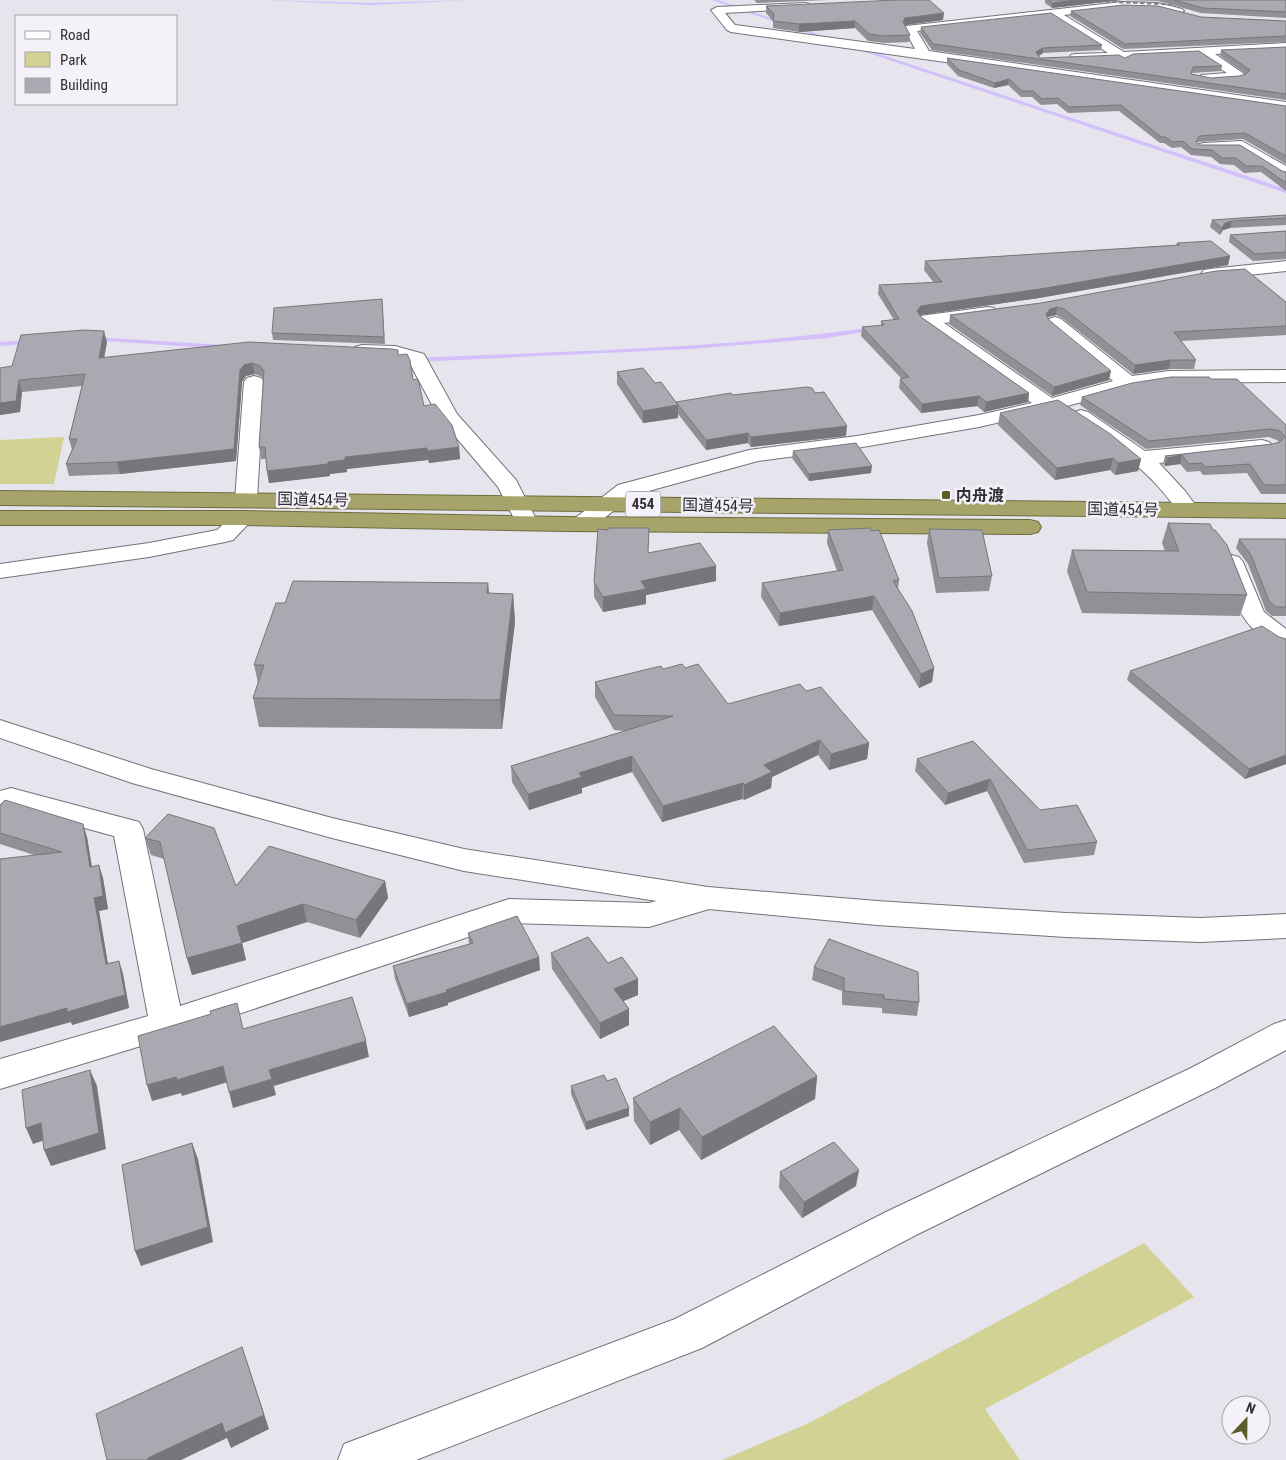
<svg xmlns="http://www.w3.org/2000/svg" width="1286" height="1460" viewBox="0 0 1286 1460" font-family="'Roboto Condensed','Noto Sans JP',sans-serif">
<rect width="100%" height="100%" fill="#e6e4ec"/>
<!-- green -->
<path fill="#d2d295" d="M64 437 54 484H0V440Z
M1144 1243 1194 1297 985 1409 1020 1460H722L809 1423Z"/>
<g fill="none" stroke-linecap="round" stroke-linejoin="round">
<!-- stream -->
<path fill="#d3bffc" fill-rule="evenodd" d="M260 0 370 3 473 0 370 5Z
M712 0H718L838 41 834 42Z
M855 46 1286 189V193L853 48Z
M874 327 877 329 876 330 827 338 690 349 415 362 412 360 415 358C568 351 723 349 874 327Z
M93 337 224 345 227 347 224 349 91 340 90 339Z
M31 340 34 342 33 343 0 346V342Z"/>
<defs>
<path id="minor" d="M1122 2 1158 3 1182 9 1184 11 1178 14C1140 5 1103 10 1064 15L1124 52 1286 43V51L1215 54 1247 76C1242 82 1205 84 1200 78L1201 75 1227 73 1199 55 1131 59 1125 62 1119 59 1071 61 1069 58 1071 55 1075 54 1108 53 1051 16 917 31 929 51 1286 102V110L731 32 727 30 711 10 717 7 805 3 809 4 811 6 809 8 725 13 735 25 915 49 904 28 906 26Z
M1242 141 1286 166V177L1281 176 1239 149 1204 151 1199 150 1197 147 1199 144 1204 143Z
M1286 261V271L1210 279 1204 278 1201 274 1204 270 1210 269Z
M988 307 994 308 997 312 994 316 944 323 1052 398 1113 381 1049 327 1046 323 1049 319 1055 317 1061 319 1132 376 1169 371 1286 370V382L1169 383 1130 389 1056 409 979 427 857 448 758 461 634 495 590 529 582 531 574 529 571 524 574 519 618 485 749 450 857 436 979 415 1032 403 921 324 918 320 921 316 927 315Z
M362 345 395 346 424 354 457 414 516 480 538 523 535 528 527 530 519 528 498 487 438 416 409 362 394 358 355 355 353 351 355 347Z
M254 376 261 378 264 382 257 499 254 504 246 506 238 504 235 499 244 382 247 378Z
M1081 410 1088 412 1145 451 1262 440 1269 442 1273 446 1269 450 1262 452 1159 463 1185 491 1199 510 1196 515C1184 518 1180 515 1174 506 1148 469 1110 444 1074 420L1071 416 1074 412Z
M243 511 251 513 254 518 233 540 225 542 149 557 0 578V564L149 543 217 530 235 513Z
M1231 555 1239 557 1243 562 1264 612 1286 629V648C1243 637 1234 598 1219 562L1223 557Z
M11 788 139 822 143 829 180 1006 509 899 649 903 708 887 719 890 724 898 719 906 649 927 510 923 167 1038 0 1089V1059L148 1016 114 836 11 808 0 811V791Z
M1286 1020V1050L1215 1088 916 1235 702 1348 416 1460H338L344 1444 675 1319 888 1211 1191 1068 1274 1024Z"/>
<path id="tertiary" d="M0 720 151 769 332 818 464 849 708 887 877 901 1066 913 1200 918 1286 914V938L1200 942 1066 937 877 925 708 909 464 871 332 838 132 783 0 738Z"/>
<path id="trunk" d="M0 491 1286 504V518L0 505Z
M0 511H243L567 517 1030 520 1038 522 1041 527 1038 532 1030 534 567 531 243 525H0Z"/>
</defs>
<!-- minor casing -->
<use href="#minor" stroke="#747279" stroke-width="2"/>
<!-- tertiary casing -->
<use href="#tertiary" stroke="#747279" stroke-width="2"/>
<!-- trunk casing -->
<use href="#trunk" stroke="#6e6c3f" stroke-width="2"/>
<!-- minor -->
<use href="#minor" fill="#fff" fill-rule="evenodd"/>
<!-- tertiary -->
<use href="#tertiary" fill="#fff" fill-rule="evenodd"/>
<!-- trunk -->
<use href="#trunk" fill="#a6a46b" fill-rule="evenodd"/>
<!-- rail -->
<path stroke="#848388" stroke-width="2" stroke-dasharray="4.5 2.5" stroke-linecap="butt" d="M1091 1 1184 5"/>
</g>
<!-- wall -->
<path fill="#929097" d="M754 0H828L757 3Z
M1045 0H1286V18L1201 13 1158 1 1122 0 1052 8 1045 3Z
M766 6 943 20 905 25 910 35 909 42 885 43 868 41 855 28 799 32 773 28V21L766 13Z
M1071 11 1286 21V42L1123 49 1070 16Z
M921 27 1102 45 1101 50 1043 53 1039 56 1040 58H1125L1222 66 1221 71 1192 73V74L1211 78 1239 76 1246 74 1220 56 1221 50 1286 47V100L932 50 920 33Z
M947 58 1286 106V164L1243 139 1198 142 1197 143 1199 145 1286 172V191L1261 172 1244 173 1234 165 1220 164 1211 157 1191 155 1181 147 1172 148 1164 143H1160L1119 111 1068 113 1057 104 1041 105 1032 97H1021L1008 85 994 88 958 76 947 64Z
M1286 215V225L1230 228 1223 230 1220 235 1210 227 1212 220Z
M1286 231V259L1253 261 1229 242 1230 235Z
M1177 243 1230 256 1228 265 1039 298 920 315 921 317 1029 393 1028 402 984 412 977 406 921 413 899 388 900 379 901 378 861 336 862 327 881 325V321L894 320 878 294 879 285 934 283 924 270 925 261 1176 245Z
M382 299 385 344 273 340 272 333Z
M1286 302V335L1181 341 1196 360 1194 369H1169L1133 374 1062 318 1056 315 1048 317 1049 320 1109 380 1052 396 949 324 950 315 1041 303Z
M107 342 104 358 398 355 413 380 424 406 459 447 460 459 429 463 428 460 347 469V472L330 474V476L269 483 267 471 266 459H261L259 447 263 378 262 377 255 374 246 376 242 382 236 461 120 474 69 476 66 464 72 450 69 439 82 386 22 392 20 412 0 415V368L12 366Z
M617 372 655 383 676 402 732 395 846 436 751 447 748 443 706 450 678 414V418L643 423 617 384Z
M1211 379 1286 425V494H1261L1247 473 1203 475 1200 471 1187 472 1180 464 1165 466 1163 464 1165 456 1272 444 1279 442 1277 440 1269 437 1146 449 1080 405 1082 397Z
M1000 413 1141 459 1138 471 1115 475 1110 470 1055 480 998 425Z
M793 451 871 473 809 481 792 458Z
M1168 523 1213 530 1247 595 1240 616 1082 613 1067 571 1072 550 1165 551 1162 543Z
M929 529 992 576 989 591 936 593 927 543Z
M828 530 871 531 899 580 898 589 934 668 932 682 919 688 872 610 779 626 761 597 762 583 837 571 827 543Z
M1239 539H1286V616H1272L1266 611 1248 564 1236 548Z
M649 553 716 581 646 595V604L603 612 594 597V582Z
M489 593 513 594 515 622 502 729 259 727 253 698 258 683 254 665 285 603Z
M1279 637 1286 639V764L1245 779 1127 680 1130 671Z
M685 668 728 704 806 691 869 743 867 759 829 770 818 755 772 777 771 788 744 800 742 799 662 822 632 772 582 788V793L529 810 512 782 511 766 625 731 614 730 595 697V682L663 669Z
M973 741 1040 810 1097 842 1094 855 1024 863 987 791 945 805 915 771 917 759Z
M0 805 87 837 92 867 103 878 108 909 99 911 108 964 119 961 123 974 129 1008 72 1025 34 855 0 844Z
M168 814 236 886 385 881 388 898 360 938 307 922 242 943 246 960 192 975 187 958 164 859 151 855 145 838Z
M468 933 540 970 448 1003V1005L409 1017 395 979 393 966 469 944Z
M551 953 608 963 638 979V995L623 1001 629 1009V1025L600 1039 552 969Z
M814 967 919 1002 917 1016 882 1013V1008L842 1005V991L812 980Z
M817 1076 815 1099 701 1160 679 1130 650 1145 634 1121 633 1098Z
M607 1081 629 1108V1116L586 1130 571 1094V1086Z
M780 1172 856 1186 802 1218 779 1188Z"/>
<!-- shaded-wall -->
<path fill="#77767b" d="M1077 0H1122L1052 8V3Z
M944 13 943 20 905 25 903 22 905 18Z
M855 21V28L799 32V24Z
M1043 48V53L1035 58 1036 52Z
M1009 79 1008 85 994 88 995 83Z
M1232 221 1230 228 1223 230 1220 235 1222 228 1225 223Z
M1230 256 1228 265 1039 298 920 315 917 311 921 306Z
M1057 307 1056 315 1048 317 1044 323 1046 314 1050 309Z
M104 331 107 342 102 369 99 358Z
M1171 360 1169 369 1133 374 1135 365Z
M252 363 255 374 246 376 242 382 236 461 120 474 117 462 244 365Z
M1111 371 1109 380 1052 396 1054 387Z
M19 380 22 392 20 412 0 415V403Z
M1029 393 1028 402 984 412 986 402Z
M979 396 977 406 921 413 922 404Z
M678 405V418L643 423V411Z
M847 426 846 436 751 447V437Z
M748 433V443L706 450V440Z
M459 447 460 459 429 463 427 451Z
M427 448 428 460 347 469V472L330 474V476L269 483 267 471 345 457Z
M1182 455 1180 464 1165 466 1167 458Z
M1113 458 1110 470 1055 480 1057 468Z
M1141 459 1138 471 1115 475 1118 463Z
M872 466 871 473 809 481V474Z
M716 566V581L646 595V604L603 612V597L641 581Z
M488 583 491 611 487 593Z
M513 594 515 622 502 729 500 700Z
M874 596 872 610 779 626 780 613Z
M934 668 932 682 919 688 921 674Z
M820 740 818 755 772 777 771 788 744 800V785L764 765Z
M869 743 867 759 829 770 831 754Z
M1286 755V764L1245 779 1249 769Z
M632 756V772L582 788V793L529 810 528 794 579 773Z
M990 779 987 791 945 805 948 793Z
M743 783 742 799 662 822 663 806Z
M83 824 87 837 94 880 90 867Z
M99 865 103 878 108 909 99 911 110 977 106 964 94 898Z
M385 881 388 898 360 938 356 920Z
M303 904 307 922 242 943 246 960 192 975 187 958 237 926Z
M539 957 540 970 448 1003V1005L409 1017 407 1004Z
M119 961 123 974 129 1008 72 1025 71 1022 0 1042V1027Z
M638 979V995L614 1005V989Z
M629 1009V1025L600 1039V1023Z
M366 1041 369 1057 274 1086 269 1070Z
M223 1066 228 1082 182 1096 181 1093 152 1101 147 1085 176 1077Z
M90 1070 97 1086 106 1149 51 1166 44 1150Z
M817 1076 815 1099 701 1160 702 1137Z
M272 1079 276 1095 233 1108 229 1092Z
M629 1108V1116L586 1130V1122Z
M680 1108 679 1130 650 1145V1122Z
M41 1123 48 1139 33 1144 26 1128Z
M192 1143 198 1159 213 1242 141 1266 135 1251Z
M859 1170 856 1186 802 1218 804 1202Z
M242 1347 269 1429 231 1448 227 1438 181 1460H148V1458Z"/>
<!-- building -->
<path fill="#aaa8b0" stroke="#77767b" d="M897 0H929L944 13 905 18 903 22 910 35 885 36 869 34 855 21 799 24 773 21 774 14 766 6Z
M1049 0H1077L1052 3Z
M1174 0H1286V12L1203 8Z
M1123 5 1158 6 1201 17 1286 21V36L1125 44 1071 11Z
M1051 13 1102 45 1043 48 1036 52 1040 58 1119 55 1125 58 1133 54 1199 51 1222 66 1193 67 1191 74 1211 78 1239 76 1246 74 1250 70 1221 50 1286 47V94L933 44 921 27Z
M947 58 1286 106V156L1245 133 1199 136 1196 142 1199 145H1240L1282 171 1286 172V183L1262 166H1246L1236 158H1222L1212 150 1192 149 1183 141 1173 142 1165 137H1161L1121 105 1069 107 1058 98 1042 99 1033 91H1022L1009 79 995 83 959 70Z
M1286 215V218L1232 221 1225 223 1222 228 1212 220Z
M1286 231V252L1255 254 1230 235Z
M1211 241 1230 256 1040 289 921 306 917 311 921 317 1029 393 986 402 979 396 922 404 900 379 909 377 862 327 884 325 881 321 899 319 879 285 942 282 925 261 1180 245 1177 243Z
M1245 269 1286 302V326L1174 332 1196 360H1171L1135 365 1064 309 1057 307 1050 309 1046 314 1049 320 1111 371 1054 387 950 315 1041 303 1216 271Z
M382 299 384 337 272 333 274 308Z
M84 330 104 331 99 358 249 342 392 349 398 350V355L407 354 410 360 413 380 418 379 424 406 435 404 452 425 459 447 427 451V448L345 457V460L328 462V464L267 471 265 447H259L264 371 260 366 252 363 244 365 240 370 234 449 117 462 66 464 77 439H69L85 374 19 380 16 401 0 403V368L12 366 21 335Z
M643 368 655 383 661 382 678 405 643 411 617 372Z
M1171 377H1209L1211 379H1237L1286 425V485H1264L1250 464 1205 467 1202 463 1189 464 1182 455 1167 458 1165 456 1272 444 1280 442 1285 437 1280 431 1271 429 1149 441 1082 397 1132 383Z
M807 387 812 388 815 393 824 392 847 426 751 437 748 433 706 440 676 402 731 393 732 395Z
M1058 400 1109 433 1141 459 1118 463 1113 458 1057 468 1000 413Z
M856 443 872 466 809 474 793 451Z
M1168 523 1210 524 1213 530H1215L1227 545 1247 595 1087 592 1072 550 1179 551Z
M608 528H649L648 553 700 543 716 566 641 581 646 589 603 597 594 582 598 529 608 530Z
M870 528 871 531 879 530 899 580 893 581 912 611 934 668 921 674 874 596 780 613 762 583 843 570 828 530Z
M929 529 982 530 992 576 939 578Z
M1239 539H1286V607H1276L1269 601 1251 555Z
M293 581 488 583 487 593 513 594 500 700 253 698 264 665H254L276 603H285Z
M1262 626 1279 637 1286 639V755L1249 769 1130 671Z
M682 664 685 668 698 664 728 704 800 684 806 691 821 687 869 743 831 754 820 740 764 765 772 772 744 785 743 783 663 806 632 756 579 773 582 777 528 794 511 766 673 716 614 715 595 682 661 666 663 669Z
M973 741 1040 810 1077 805 1097 842 1027 850 990 779 948 793 917 759Z
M5 800 83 824 90 867 99 865 103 896 94 898 106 964 119 961 125 995 67 1012V1008L0 1027V859L62 852 0 833V805Z
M168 814 214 828 236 886 269 846 385 881 356 920 303 904 237 926 242 943 187 958 160 842 145 838Z
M517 916 539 957 446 990 447 992 407 1004 393 966 473 943 468 933Z
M588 937 608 963 622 957 638 979 614 989 629 1009 600 1023 551 953Z
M829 939 918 972 919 1002 884 999V995L844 991V978L814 967Z
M352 997 366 1041 269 1070 272 1079 229 1092 223 1066 177 1080 176 1077 147 1085 138 1036 211 1014 210 1011 237 1003 243 1029Z
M774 1026 817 1076 702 1137 680 1108 650 1122 633 1098Z
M90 1070 99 1133 44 1150 41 1123 26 1128 22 1090Z
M604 1075 607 1081 616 1078 629 1108 586 1122 571 1086Z
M834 1142 859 1170 804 1202 780 1172Z
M192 1143 208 1227 135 1251 122 1165Z
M242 1347 264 1415 225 1433 222 1423 148 1458V1460H107L96 1414Z"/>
<!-- markers -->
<rect fill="#5d5c29" stroke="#f4f1f9" stroke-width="2" x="941" y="490" width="10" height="10" rx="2.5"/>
<g text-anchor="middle" stroke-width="5" stroke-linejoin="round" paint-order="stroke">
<!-- shield labels -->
<rect fill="#f4f1f9" stroke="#6b696e" stroke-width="1" x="625.5" y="491.5" width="35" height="25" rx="4"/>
<g font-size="15" font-weight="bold" fill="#302f32">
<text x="643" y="509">454</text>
</g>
<!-- poi labels -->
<g font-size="16" font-weight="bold" fill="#302f32" stroke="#f4f1f9" text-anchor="start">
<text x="956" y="501">内舟渡</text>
</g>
<!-- street labels -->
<g font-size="16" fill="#302f32" stroke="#f4f1f9">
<text transform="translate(313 499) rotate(1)" y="6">国道454号</text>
<text transform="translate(718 505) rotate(1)" y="6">国道454号</text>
<text transform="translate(1123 509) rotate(1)" y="6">国道454号</text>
</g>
</g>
<!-- legend -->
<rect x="15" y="15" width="162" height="90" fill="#f4f1f9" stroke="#a6a3a9"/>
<rect x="25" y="31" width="25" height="8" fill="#ffffff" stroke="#a6a3a9"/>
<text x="60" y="40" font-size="15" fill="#302f32">Road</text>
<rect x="25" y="52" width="25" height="15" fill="#d2d295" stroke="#a6a3a9"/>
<text x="60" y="65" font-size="15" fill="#302f32">Park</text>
<rect x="25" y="78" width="25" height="15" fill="#aaa8b0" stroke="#a6a3a9"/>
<text x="60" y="90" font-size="15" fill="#302f32">Building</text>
<!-- north arrow -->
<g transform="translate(1246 1420) rotate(22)"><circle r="24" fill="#f4f1f9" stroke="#a6a3a9"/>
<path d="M0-4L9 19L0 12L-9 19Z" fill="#5d5c29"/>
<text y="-8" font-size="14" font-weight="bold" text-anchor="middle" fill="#302f32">N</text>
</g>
</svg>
